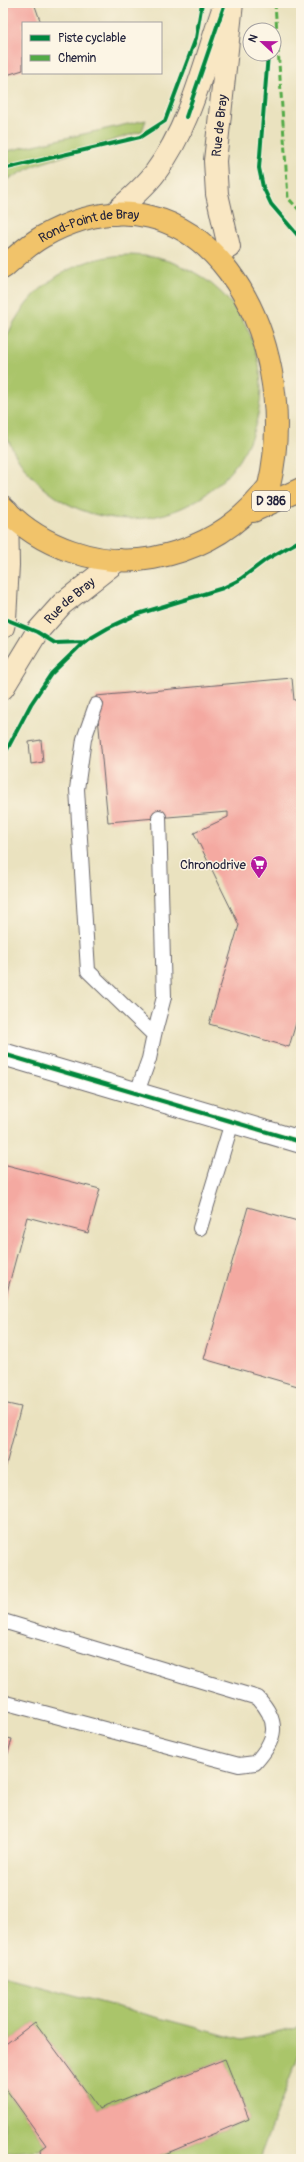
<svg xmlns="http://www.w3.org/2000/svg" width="304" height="2162" viewBox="0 0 304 2162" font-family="Pangolin,sans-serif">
<rect width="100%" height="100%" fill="#fcf5e5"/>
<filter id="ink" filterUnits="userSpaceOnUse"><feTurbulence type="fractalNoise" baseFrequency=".025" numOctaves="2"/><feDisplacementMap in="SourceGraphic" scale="8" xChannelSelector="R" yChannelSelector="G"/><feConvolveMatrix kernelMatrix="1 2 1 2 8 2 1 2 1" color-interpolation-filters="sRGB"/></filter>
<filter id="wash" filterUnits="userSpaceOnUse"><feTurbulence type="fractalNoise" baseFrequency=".012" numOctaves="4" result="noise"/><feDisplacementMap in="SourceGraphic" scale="16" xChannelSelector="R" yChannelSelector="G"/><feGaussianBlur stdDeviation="0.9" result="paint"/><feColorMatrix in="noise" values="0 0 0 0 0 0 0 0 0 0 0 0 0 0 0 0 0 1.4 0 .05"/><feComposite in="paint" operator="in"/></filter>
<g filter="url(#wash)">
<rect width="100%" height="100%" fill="#eae2bf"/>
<!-- green -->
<path fill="#aac56b" stroke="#667453" d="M146 120 142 131 36 165 3 182V152Z
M-3 387a132 132 0 1 1 264 0a132 132 0 1 1-264 0Z
M3 1976 242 2040 301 2026V2049L259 2159H153L249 2119 225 2059 99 2109 35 2022 3 2046Z
M3 2085 46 2145 40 2149 3 2152Z"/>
<g id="blocks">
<!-- building -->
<path fill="#f4a9a1" d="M3 3H34L41 23H23V70L10 74H3Z
M292 678 294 700 301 701V1006L289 1047 209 1024 239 925 194 833 228 817V812L108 822 96 696Z
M41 740 43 762 31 764 29 742Z
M3 1164 100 1189 88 1233 27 1217 3 1307Z
M248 1207 301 1222V1387L204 1359Z
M3 1403 21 1407 4 1473H3Z
M3 1737 12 1739 3 1771Z
M35 2022 99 2109 225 2059 249 2119 153 2159H41L40 2149 46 2145 3 2085V2046Z"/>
</g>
</g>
<g filter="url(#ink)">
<use href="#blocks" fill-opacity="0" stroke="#686569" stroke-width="1"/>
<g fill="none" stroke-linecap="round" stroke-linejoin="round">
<defs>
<path id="lane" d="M96 705 84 739 77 789 88 971 154 1035 164 997 159 817
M136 1095 149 1059 154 1035
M200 1228 232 1122
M3 1621 258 1698C280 1722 277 1739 255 1763L239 1765 3 1702"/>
<path id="street" d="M3 1054 301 1142"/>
<g id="secondary">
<path d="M114 214C127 201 144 188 155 173 190 127 204 65 222 12"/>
<path id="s1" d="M229 247 217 194 215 161 232 3"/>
<path d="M3 627 5 619 8 565 7 511"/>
<path id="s2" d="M3 688 37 632 62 604 118 560"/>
</g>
<g id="primary">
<path id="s3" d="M3 268C15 257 28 245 42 237 202 147 304 336 269 486 241 525 201 549 153 558 100 568 39 547 3 507"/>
<path d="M253 511 301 489"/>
</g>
</defs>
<!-- lane casing -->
<use href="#lane" stroke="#686569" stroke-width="16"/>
<!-- street casing -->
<use href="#street" stroke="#686569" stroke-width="24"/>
<!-- secondary casing -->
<use href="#secondary" stroke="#686569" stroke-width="24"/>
<!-- primary casing -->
<use href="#primary" stroke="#686569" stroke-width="24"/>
<!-- lane -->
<use href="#lane" stroke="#fff" stroke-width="14"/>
<!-- street -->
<use href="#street" stroke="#fff" stroke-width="22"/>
<!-- secondary -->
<use href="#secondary" stroke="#f9e7c3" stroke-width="22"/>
<!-- primary -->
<use href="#primary" stroke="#f1c36a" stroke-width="22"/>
<!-- quiet -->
<path stroke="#53aa46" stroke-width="3" stroke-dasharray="6 3" stroke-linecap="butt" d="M275 3 288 198 301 212"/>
<defs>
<path id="cycleway" d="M268 54 259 168 263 187 271 204 301 239
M186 117 225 3
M3 169 140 137 165 121 196 38 202 3
M3 618 37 632 55 643 84 642 108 628 138 614 223 588 239 580 267 559 301 540
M3 757 31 704 51 674 84 642
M3 1054 301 1142"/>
</defs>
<!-- cycleway casing -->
<use href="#cycleway" stroke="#fcf5e5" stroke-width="6"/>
<!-- cycleway -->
<use href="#cycleway" stroke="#00873e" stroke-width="4"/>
</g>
</g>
<!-- icons -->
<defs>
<symbol id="supermarket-pin" viewBox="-11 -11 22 30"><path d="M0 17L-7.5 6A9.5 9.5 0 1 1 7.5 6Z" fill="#b5179e" stroke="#fcf5e5"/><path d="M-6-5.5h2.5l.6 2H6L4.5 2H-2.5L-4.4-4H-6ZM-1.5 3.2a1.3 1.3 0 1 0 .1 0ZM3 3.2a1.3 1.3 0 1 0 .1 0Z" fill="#fff"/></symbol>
</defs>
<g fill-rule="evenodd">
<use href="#supermarket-pin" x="249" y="854" width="20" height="27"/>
</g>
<g text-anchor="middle" stroke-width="3" stroke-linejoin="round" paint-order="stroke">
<!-- shield labels -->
<rect fill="#fcf5e5" stroke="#63616e" stroke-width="1" x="252" y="491" width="38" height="20" rx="3"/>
<g font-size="12" font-weight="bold" fill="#22223b">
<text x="271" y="505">D 386</text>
</g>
<!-- street labels -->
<g font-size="13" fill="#22223b" stroke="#fcf5e5">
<text dy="5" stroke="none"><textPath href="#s1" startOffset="123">Rue de Bray</textPath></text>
<text dy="5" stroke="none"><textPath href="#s3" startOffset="99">Rond-Point de Bray</textPath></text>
<text dy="5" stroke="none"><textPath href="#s2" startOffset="111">Rue de Bray</textPath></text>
</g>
<!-- poi labels -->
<g font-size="13" fill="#22223b" stroke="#fcf5e5" text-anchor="end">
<text x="246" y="869">Chronodrive</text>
</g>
</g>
<!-- margin -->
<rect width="304" height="2162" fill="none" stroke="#fcf5e5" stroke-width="16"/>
<!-- legend -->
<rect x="22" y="22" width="140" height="52" fill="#fcf5e5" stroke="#a5a1a1"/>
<rect x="30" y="35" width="20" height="6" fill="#00873e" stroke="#a5a1a1"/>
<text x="58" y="42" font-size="12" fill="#22223b">Piste cyclable</text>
<rect x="30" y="55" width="20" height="6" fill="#53aa46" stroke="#a5a1a1"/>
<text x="58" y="62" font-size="12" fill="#22223b">Chemin</text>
<!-- north arrow -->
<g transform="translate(262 42) rotate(292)"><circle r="19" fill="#fcf5e5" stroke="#a5a1a1"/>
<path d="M0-3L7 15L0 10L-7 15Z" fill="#b5179e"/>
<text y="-6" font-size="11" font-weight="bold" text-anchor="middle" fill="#22223b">N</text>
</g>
</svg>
